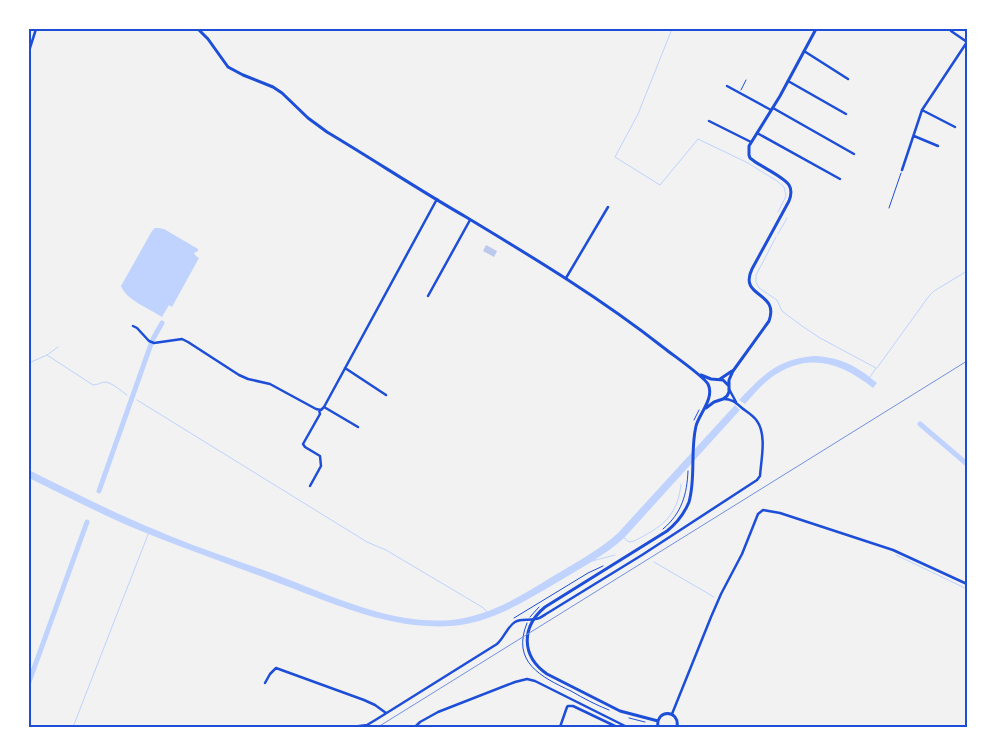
<svg xmlns="http://www.w3.org/2000/svg" width="996" height="756" viewBox="0 0 996 756" font-family="Montserrat,sans-serif">
<rect width="100%" height="100%" fill="#f2f2f2"/>
<!-- water -->
<path fill="#bfd3fe" d="M155 228H158L164 229 198 249V251L194 253 196 256 199 258 172 307 169 305 162 317C150 309 126 300 121 286L152 231Z
M814 356C840 357 857 366 877 383L873 388C842 363 808 351 772 377 762 384 753 395 745 404L739 400C763 375 777 359 814 356Z
M735 405 740 410 624 538C605 555 583 567 561 580 527 600 492 623 451 626 388 630 330 602 273 581 234 566 194 552 156 537 112 520 70 498 29 478V470C71 491 112 512 156 530 195 547 236 560 277 575 332 596 391 625 451 620 491 616 522 595 555 575 577 562 599 550 618 533Z"/>
<g fill="none" stroke-linecap="round" stroke-linejoin="round">
<!-- stream -->
<path stroke="#bfd3fe" stroke-width="1" d="M672 29 638 114 615 157 660 185 698 139 748 163 777 181 784 187 786 196 778 212
M778 234 787 218
M776 237 756 275V282L759 288 777 300 782 311 802 326 820 338 876 368 870 377
M47 355 93 385C98 385 101 382 105 382 113 383 121 391 127 395
M29 362H31L47 355 58 347
M877 368 929 296 934 291 967 271
M137 400 367 542 386 550 482 607 489 613
M623 537 629 542 634 541C662 527 678 516 681 484
M896 555 967 589
M592 561 615 555
M654 562 714 597
M73 727 149 532"/>
<!-- canal -->
<path stroke="#bfd3fe" stroke-width="5" d="M153 339 162 323
M920 424 967 464
M99 491 151 344
M29 682 87 522"/>
</g>
<!-- building -->
<path fill="#bdc9ec" d="M486 245 497 251 494 257 483 251Z"/>
<g fill="none" stroke-linecap="round" stroke-linejoin="round">
<!-- path -->
<path stroke="#1d4ed8" stroke-width="1" d="M741 90 746 80
M889 208 901 173
M694 420 699 410
M663 529C682 513 687 494 688 471
M530 617 539 607
M514 618 588 573 603 566
M527 623C511 662 541 677 571 691 583 698 596 705 609 710
M629 718 645 722"/>
<!-- minor -->
<path stroke="#1d4ed8" stroke-width="2.5" d="M951 31 967 42
M29 51 36 29
M804 51 848 79
M788 81 846 114
M727 86 771 110
M773 108 854 154
M922 110 955 127
M709 121 751 142
M757 133 840 179
M914 136 938 146
M902 170 922 110 967 42
M566 278 608 207
M428 296 470 220
M133 326 137 328 149 341 154 343 182 339 188 342 239 375 248 379 270 384 316 409 321 410 324 407 437 199
M345 368 386 395
M729 389 736 402
M324 407 358 427
M310 486 321 466 320 456 305 447 303 444 320 414 319 410
M265 683 270 674 276 668 364 700 375 705 386 713
M672 714 711 617 721 594 742 554 758 514 763 510 780 513 893 550 967 584
M352 727 367 725 377 719 497 644C504 638 507 627 515 622 522 618 528 621 535 619 539 619 543 616 546 614L642 555 757 480 760 476C761 460 767 435 757 421 753 415 747 412 742 408 736 403 732 399 724 399
M415 727 420 722 438 712 515 682 527 679 535 681 627 727
M560 727 567 707 568 706H573L617 727"/>
<!-- tertiary -->
<path stroke="#1d4ed8" stroke-width="3" d="M198 29 208 39 228 67 243 75 273 87 282 93 308 118 327 132C374 160 419 190 466 217 534 258 602 299 664 348 674 356 702 375 708 384 715 398 699 414 696 426 690 451 696 478 689 502 684 514 677 523 667 531L545 607C521 627 521 656 547 674L620 711 658 721
M701 375 711 379 723 380 728 385
M720 379 732 371
M706 408 714 402 723 399 727 396 729 392V380L733 371 769 321C780 291 738 298 752 269L789 201C791 196 792 190 789 185 784 177 762 167 754 161L750 158 749 155V146L780 96 816 29
M658 727C655 709 680 709 677 727"/>
<!-- rail -->
<path stroke="#7290e2" stroke-width="1" d="M378 727 967 361"/>
</g>
<!-- border -->
<rect width="996" height="756" fill="none" stroke="#ffffff" stroke-width="60"/>
<rect x="30" y="30" width="936" height="696" fill="none" stroke="#1d4ed8" stroke-width="2"/>
</svg>
